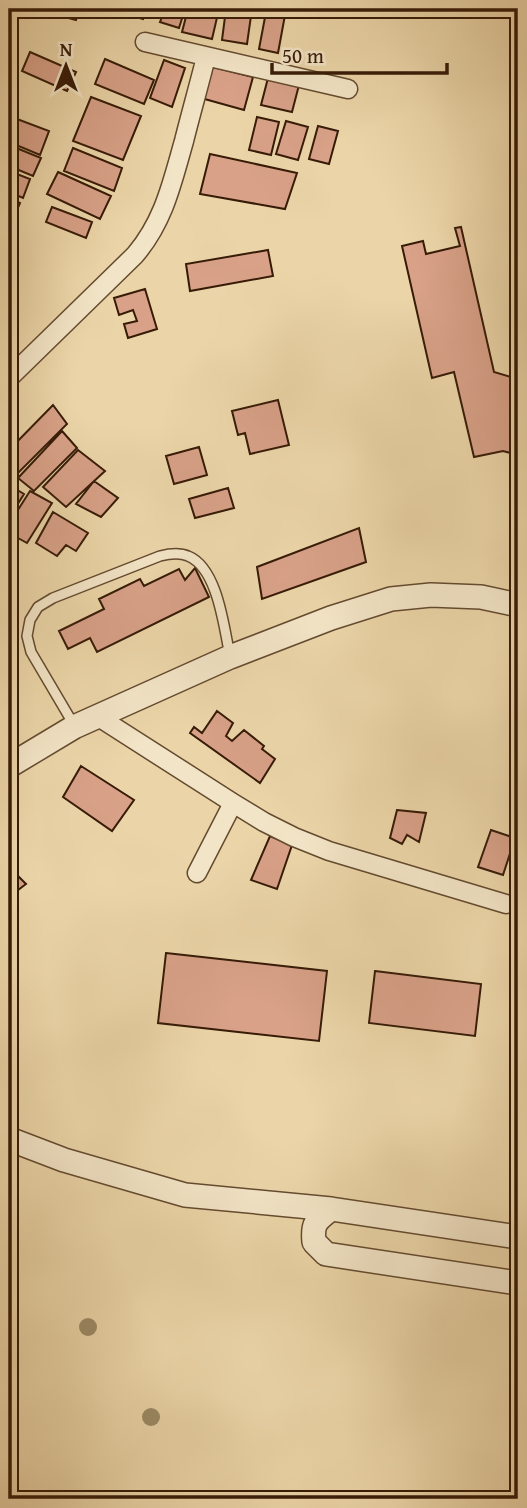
<svg xmlns="http://www.w3.org/2000/svg" width="527" height="1508" viewBox="0 0 527 1508" font-family="'Gentium Book Plus',serif">
<rect width="100%" height="100%" fill="#ebd5a8"/>
<filter id="stains"><feTurbulence type="fractalNoise" baseFrequency=".00286" numOctaves="4"/><feColorMatrix values="0 0 0 0 .2 0 0 0 0 .09 0 0 0 0 .02 0 0 0 .5 -.17"/></filter>
<radialGradient id="worn" r=".72"><stop offset=".6" stop-color="#630" stop-opacity="0"/><stop offset="1" stop-color="#630" stop-opacity=".3"/></radialGradient>
<!-- building -->
<path fill="#d8a188" stroke="#371b07" stroke-width="2" d="M47 9H79L76 20 46 12Z
M110 9H145L143 19 110 10Z
M165 9H185L179 28 160 22Z
M188 9H219L212 39 182 32Z
M226 9H252L247 44 222 40Z
M266 12 285 15 278 53 259 49Z
M30 52 76 72 67 91 22 71Z
M105 59 154 80 144 104 95 84Z
M164 60 185 68 172 107 150 98Z
M209 66 253 77 244 110 201 98Z
M268 78 299 85 292 112 261 105Z
M91 97 141 116 123 160 73 141Z
M9 116 49 131 40 155 9 142Z
M257 117 279 122 271 155 249 150Z
M286 121 308 127 298 160 276 154Z
M318 126 338 131 329 164 309 159Z
M9 145 41 158 33 176 9 166Z
M73 148 122 168 114 191 64 171Z
M210 154 297 173 285 209 200 194Z
M9 171 30 179 23 198 9 192Z
M58 172 111 196 100 219 47 194Z
M9 198 20 203 11 224 9 223Z
M52 207 92 222 86 238 46 222Z
M461 227 494 372 518 379V455L503 451 474 457 454 372 432 378 402 246 423 241 426 254 460 246 455 228Z
M268 250 273 276 190 291 186 264Z
M145 289 157 329 128 338 124 324 137 321 133 310 119 315 114 298Z
M278 400 289 445 250 454 245 433 238 435 232 411Z
M53 405 67 424 12 479 9 475V450Z
M62 431 77 448 34 491 18 478Z
M199 447 207 475 174 484 166 456Z
M78 450 105 471 66 507 43 487Z
M94 481 118 498 101 517 76 504Z
M9 485 24 494 9 518Z
M228 488 234 508 195 518 189 499Z
M30 491 52 503 27 543 9 533V524Z
M53 512 88 533 76 551 66 545 57 556 36 543Z
M359 528 366 562 262 599 257 567Z
M195 568 209 597 97 652 90 638 68 649 59 631 104 609 99 599 140 579 144 586 179 569 185 580Z
M217 711 233 723 226 736 232 741 244 730 264 746 262 749 275 759 260 783 190 733 194 727 202 733Z
M81 766 134 800 112 831 63 797Z
M397 810 426 813 419 842 407 835 402 844 390 838Z
M491 830 515 838 503 875 478 867Z
M270 836 292 845 277 889 251 880Z
M9 867 26 884 9 897Z
M166 953 327 971 319 1041 158 1023Z
M375 971 481 984 475 1036 369 1023Z"/>
<g fill="none" stroke-linecap="round" stroke-linejoin="round">
<defs>
<path id="service" d="M74 725 31 652 27 636 30 620 38 607 53 598 160 556C168 554 179 552 188 556 218 568 224 628 230 656"/>
<path id="minor" d="M145 42 348 89
M9 378 135 255C164 221 172 183 184 141 191 113 199 85 206 57
M97 716 233 803 264 822 294 837 329 851 506 904
M197 873 233 803"/>
<path id="tertiary" d="M9 766 74 727 230 657 331 618 391 599 431 595 481 597 518 605
M9 1139 64 1160 185 1195 331 1209
M518 1237 331 1209C316 1221 312 1223 314 1242L326 1254 518 1283"/>
</defs>
<!-- service casing -->
<use href="#service" stroke="#644a2f" stroke-width="12"/>
<!-- minor casing -->
<use href="#minor" stroke="#644a2f" stroke-width="21"/>
<!-- tertiary casing -->
<use href="#tertiary" stroke="#644a2f" stroke-width="26"/>
<!-- service -->
<use href="#service" stroke="#f2e4c6" stroke-width="9"/>
<!-- minor -->
<use href="#minor" stroke="#f2e4c6" stroke-width="18"/>
<!-- tertiary -->
<use href="#tertiary" stroke="#f2e4c6" stroke-width="23"/>
</g>
<!-- trees -->
<g fill="#9c8a65">
<circle cx="88" cy="1327" r="9"/>
<circle cx="151" cy="1417" r="9"/>
</g>
<!-- margin -->
<rect width="527" height="1508" fill="none" stroke="#ebd5a8" stroke-width="35"/>
<rect x="10" y="10" width="506" height="1487" fill="none" stroke="#371b07" stroke-width="3.5"/>
<rect x="18" y="18" width="492" height="1473" fill="none" stroke="#371b07" stroke-width="2"/>
<!-- north arrow -->
<g transform="translate(66 66)" stroke="#f2e4c6" stroke-width="5" paint-order="stroke">
<path d="M0-5L12 26L0 18L-12 26Z" fill="#371b07"/>
<text y="-10" font-size="19" font-weight="bold" text-anchor="middle" fill="#371b07">N</text>
</g>
<!-- scale -->
<path d="M272 63v10h175v-10" fill="none" stroke="#371b07" stroke-width="3.5"/>
<text x="282" y="63" font-size="21" fill="#371b07" stroke="#f2e4c6" stroke-width="5" paint-order="stroke">50 m</text>
<rect width="100%" height="100%" filter="url(#stains)"/>
<rect width="100%" height="100%" fill="url(#worn)"/>
</svg>
